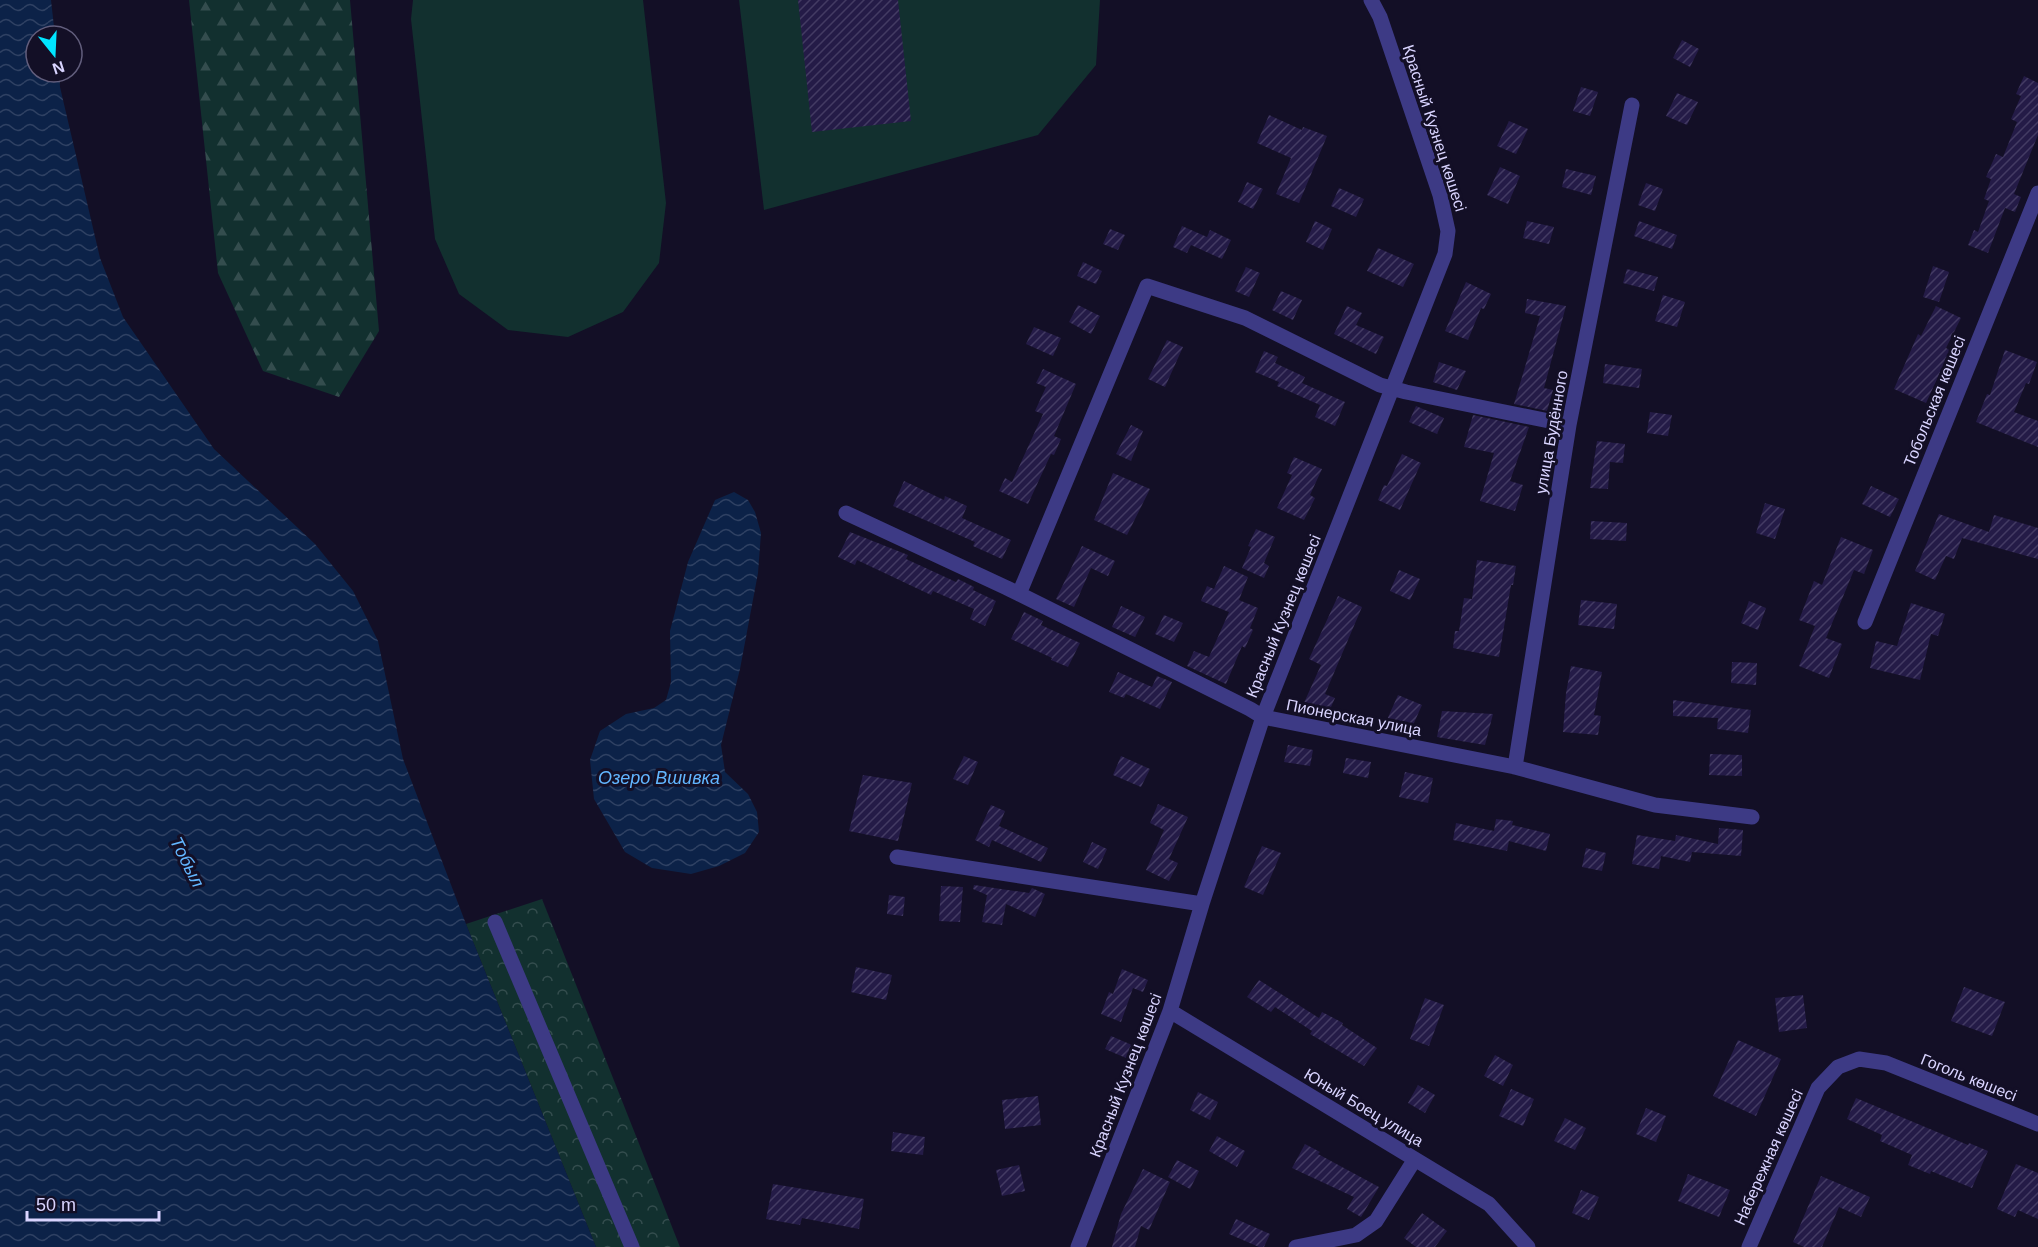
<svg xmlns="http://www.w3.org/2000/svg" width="2038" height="1247" viewBox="0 0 2038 1247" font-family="Helvetica,sans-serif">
<defs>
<pattern id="forest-firs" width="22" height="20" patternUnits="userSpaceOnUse" patternTransform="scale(1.5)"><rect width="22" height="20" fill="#12302f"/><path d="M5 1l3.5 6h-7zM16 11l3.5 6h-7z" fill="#344d4e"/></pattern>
<pattern id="park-crowns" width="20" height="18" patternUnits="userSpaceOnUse" patternTransform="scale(1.5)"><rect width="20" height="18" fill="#12302f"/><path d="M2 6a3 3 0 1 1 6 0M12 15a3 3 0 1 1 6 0" fill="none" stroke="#344d4e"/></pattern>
<pattern id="water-waves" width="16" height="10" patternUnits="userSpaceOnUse" patternTransform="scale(1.5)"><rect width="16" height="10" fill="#0c2248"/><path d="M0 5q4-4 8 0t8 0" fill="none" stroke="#2f4163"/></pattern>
<pattern id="building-hatch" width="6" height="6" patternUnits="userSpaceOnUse" patternTransform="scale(1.5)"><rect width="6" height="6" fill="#241b47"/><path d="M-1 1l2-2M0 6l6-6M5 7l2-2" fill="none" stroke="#433b63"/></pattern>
</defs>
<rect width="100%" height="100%" fill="#130f26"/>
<!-- forest -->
<path fill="url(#forest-firs)" d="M189 0H350L379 331 339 397 263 371 218 273Z"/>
<!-- park -->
<path fill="url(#park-crowns)" d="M542 899 680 1247H596L466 924Z"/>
<!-- garden -->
<path fill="#12302f" d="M413 0H643L666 203 659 263 623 312 568 337 508 330 459 294 435 239 411 19Z
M739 0H1100L1096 65 1038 135 764 210Z"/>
<!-- water -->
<path fill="url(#water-waves)" d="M0 0H51L55 36H36V72H59L60 87 100 258 123 317 214 449 315 544 353 591 378 641 403 759 466 924 596 1247H0Z
M734 492 748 500 755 512 761 533 758 573 740 669 721 745 725 772 748 794 757 812 759 832 745 853 719 866 691 874 652 868 625 852 594 799 590 760 600 731 626 714 654 708 666 700 671 682 670 631 688 562 715 500Z"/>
<!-- building -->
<path fill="url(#building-hatch)" d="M798 0H898L911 121 812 132Z
M1682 40 1699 49 1690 67 1673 58Z
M2024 76 2038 83V135L2014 194 2021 197 2015 212 2005 208 1988 253 1968 245 1974 230 1978 232 1989 201 1984 199 1991 179 1986 177 1996 154 2003 157 2017 122 2011 119 2021 96 2016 94Z
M1581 87 1598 92 1590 116 1573 111Z
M1677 93 1698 102 1687 125 1666 116Z
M1269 115 1302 130 1303 127 1327 136 1299 203 1276 194 1291 158 1257 143Z
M1509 121 1528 129 1516 154 1497 146Z
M1500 167 1520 176 1508 204 1487 195Z
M1566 169 1596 176 1591 195 1562 187Z
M1247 182 1263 189 1253 209 1238 202Z
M1646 183 1663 189 1655 211 1638 205Z
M1339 188 1364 199 1356 217 1331 206Z
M1315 221 1332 229 1323 250 1306 242Z
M1527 221 1554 227 1549 244 1523 238Z
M1639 221 1677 235 1672 249 1634 236Z
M1182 226 1207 237 1210 230 1231 240 1222 259 1191 245 1187 253 1173 247Z
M1110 229 1125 235 1118 250 1103 244Z
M1378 248 1414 264 1403 287 1367 271Z
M1083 262 1102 271 1096 284 1077 276Z
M1933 266 1949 272 1939 302 1923 297Z
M1246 267 1260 273 1249 297 1235 291Z
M1627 269 1658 277 1654 291 1623 283Z
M1466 282 1491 294 1484 309 1481 308 1468 340 1445 331Z
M1281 291 1302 300 1293 320 1272 310Z
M1663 295 1685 302 1677 327 1655 321Z
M1527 299 1566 306 1544 388 1553 390 1547 411 1514 404 1540 316 1525 313Z
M1078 305 1100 316 1091 334 1069 322Z
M1347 306 1362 313 1356 325 1384 337 1376 354 1334 334Z
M1936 306 1961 318 1946 348 1953 352 1947 365 1944 364 1926 403 1894 389 1918 334 1921 336Z
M1034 327 1061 338 1053 356 1026 344Z
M1167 340 1183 347 1165 387 1148 379Z
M2005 350 2037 362 2029 384 2026 383 2014 412 2038 421V447L1976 422 1987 394 1990 395Z
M1264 351 1278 357 1275 363 1305 377 1302 383 1345 402 1335 426 1315 417 1320 405 1277 386 1279 382 1255 372Z
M1439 362 1466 371 1457 390 1433 382Z
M1605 364 1642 369 1639 388 1603 383Z
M1043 369 1076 384 1054 436 1061 439 1054 455 1051 454 1028 504 999 491 1005 478 1012 482 1043 414 1035 411 1046 387 1036 383Z
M1416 406 1444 418 1437 434 1409 422Z
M1650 412 1672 415 1668 436 1647 433Z
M1473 415 1529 427 1510 481 1523 485 1515 511 1480 501 1494 453 1464 447Z
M1131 425 1143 431 1131 461 1116 454Z
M1597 441 1625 444 1623 463 1610 462 1608 489 1590 488Z
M1402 454 1421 463 1400 510 1378 500 1384 485 1387 486Z
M1294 457 1322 469 1310 495 1315 498 1304 520 1277 508 1292 475 1287 473Z
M1113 473 1150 489 1127 535 1094 520Z
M904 481 944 500 945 496 967 506 962 518 1011 540 1002 559 973 546 975 542 893 506Z
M1871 486 1899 499 1890 517 1862 504Z
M1765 503 1785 509 1775 539 1756 533Z
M1939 514 1989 532 1994 515 2038 528V559L1962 538 1954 559 1946 556 1935 580 1915 571Z
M1591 521 1627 523 1626 541 1590 539Z
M1256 529 1275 537 1264 563 1269 566 1264 578 1242 568 1251 547 1248 546Z
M850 532 908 555 906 559 956 582 958 579 974 587 973 590 996 601 985 626 970 619 974 609 933 591 931 595 857 560 855 565 838 557Z
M1841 537 1873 550 1864 574 1854 570 1826 638 1842 644 1829 678 1799 666 1815 626 1799 620 1814 581 1822 585Z
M1082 546 1115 561 1108 576 1091 568 1074 607 1056 599Z
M1477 560 1516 566 1513 585H1511L1499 657 1453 648 1455 631H1459L1464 598 1472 599Z
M1224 566 1248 577 1239 600 1258 608 1250 628 1253 630 1245 648 1242 646 1226 684 1187 666 1194 651 1209 657 1229 612 1201 601 1207 586 1214 589Z
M1399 570 1420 579 1410 600 1390 591Z
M1338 596 1362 607 1325 694 1335 698 1327 716 1303 705 1321 665 1309 659Z
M1581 600 1617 604 1614 629 1578 625Z
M1749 601 1766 608 1758 630 1741 623Z
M1911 603 1945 614 1938 636 1931 634 1920 680 1870 668 1876 641 1897 646Z
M1121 606 1145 617 1135 637 1112 627Z
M1024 612 1043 621 1041 625 1080 643 1068 667 1051 660 1052 658 1011 639Z
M1164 615 1183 623 1174 642 1155 634Z
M1732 662 1757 663 1756 685 1731 683Z
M1571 666 1602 672 1594 715 1601 716 1598 735 1563 732 1566 693Z
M1118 672 1152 687 1157 676 1172 682 1160 709 1126 694 1124 698 1109 692Z
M1398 695 1422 705 1410 732 1386 722Z
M1673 700 1751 710 1748 733 1717 729 1718 718 1673 716Z
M1442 711 1493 714 1485 745 1437 737Z
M1288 745 1313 750 1310 766 1284 762Z
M1710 754 1742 755V776L1709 775Z
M964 756 978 762 968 785 953 779Z
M1121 756 1150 769 1141 787 1113 775Z
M1346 758 1371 762 1368 778 1343 773Z
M1405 772 1433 778 1428 803 1399 797Z
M863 775 912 783 898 841 849 831Z
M1158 804 1188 817 1169 859 1178 863 1169 881 1146 870 1164 830 1150 823Z
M991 805 1005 811 999 826 1048 848 1041 862 992 840 989 847 975 840Z
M1496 819 1513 821 1512 825 1550 834 1546 851 1509 841 1507 851 1453 840 1456 823 1494 831Z
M1719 828 1743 830 1741 856 1692 852 1690 862 1661 856 1659 869 1632 864 1637 835 1675 841 1676 835 1718 844Z
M1092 842 1107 849 1098 869 1083 862Z
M1262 846 1281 853 1263 895 1244 887Z
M1586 848 1606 853 1602 871 1582 867Z
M974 885 1029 893 1032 888 1045 894 1035 917 1006 904 1002 925 982 922 987 895 973 889Z
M941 886 963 887 960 922 939 921Z
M889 895 905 897 903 916 887 914Z
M856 967 892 975 886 1000 851 992Z
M1122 969 1148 980 1143 992 1133 988 1121 1022 1101 1014 1109 992 1113 994Z
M1259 980 1319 1018 1322 1012 1343 1023 1342 1025 1377 1048 1364 1066 1310 1034 1312 1031 1275 1007 1271 1012 1247 997Z
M1964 987 2005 1002 1992 1036 1951 1021Z
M1803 995 1807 1028 1779 1032 1775 998Z
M1425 998 1444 1005 1429 1046 1410 1039Z
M1111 1036 1132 1045 1126 1058 1105 1049Z
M1738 1040 1781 1059 1756 1116 1713 1096Z
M1495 1055 1513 1065 1503 1086 1484 1076Z
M1418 1085 1435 1095 1425 1113 1408 1103Z
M1511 1089 1534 1099 1523 1126 1499 1116Z
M1198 1092 1218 1102 1210 1120 1190 1110Z
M1038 1096 1041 1125 1005 1129 1002 1100Z
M1856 1098 1968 1145 1969 1143 1988 1151 1972 1188 1931 1171 1930 1174 1908 1165 1912 1155 1880 1141 1882 1135 1847 1119Z
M1646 1108 1666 1116 1656 1142 1636 1134Z
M1565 1118 1586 1128 1575 1150 1554 1141Z
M893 1132 925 1137 923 1155 891 1151Z
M1217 1136 1245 1151 1237 1167 1209 1151Z
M1305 1144 1320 1152 1318 1154 1379 1187 1361 1217 1347 1209 1354 1197 1292 1168Z
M1177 1160 1199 1171 1190 1189 1168 1177Z
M2016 1164 2038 1173V1219L2018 1210 2015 1217 1997 1209Z
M1019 1165 1025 1191 1002 1196 996 1170Z
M1143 1169 1170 1182 1149 1230 1141 1226 1135 1247H1112L1121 1214Z
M1688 1174 1730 1190 1719 1217 1678 1201Z
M1821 1176 1870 1197 1861 1217 1839 1207 1822 1247H1804L1793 1242Z
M773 1184 864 1199 859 1229 802 1218 800 1225 766 1219Z
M1581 1190 1599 1197 1589 1220 1572 1213Z
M1422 1213 1447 1231 1435 1247H1416L1404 1238Z
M1236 1219 1270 1234 1264 1247H1259L1229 1234Z"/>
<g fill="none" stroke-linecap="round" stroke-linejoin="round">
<!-- street -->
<path stroke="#3d3a85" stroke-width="15" d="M846 513 1007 588 1250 709 1263 717 1515 767 1655 805 1752 817
M1019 594 1147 286 1245 318 1380 385 1406 392 1569 425
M1865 622 2038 193
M1515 767 1569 425 1632 105
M897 857 1202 904
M495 922 632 1247
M1170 1011 1489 1204 1528 1247
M1078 1247 1170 1011 1202 904 1263 717 1445 254 1448 231 1440 195 1380 17 1371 0
M1296 1247 1356 1235 1376 1221 1415 1159
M1749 1247 1818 1088 1838 1067 1859 1059 1886 1063 2038 1124"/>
</g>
<g text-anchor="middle" stroke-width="6" stroke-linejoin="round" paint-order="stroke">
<!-- street labels -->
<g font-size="16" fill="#d9d4ff" stroke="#130f26">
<text transform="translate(1435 128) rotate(72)" y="6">Красный Кузнец көшесі</text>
<text transform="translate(1934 401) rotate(-68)" y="6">Тобольская көшесі</text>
<text transform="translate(1551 432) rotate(-80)" y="6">улица Будённого</text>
<text transform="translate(1283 616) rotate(-68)" y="6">Красный Кузнец көшесі</text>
<text transform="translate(1354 717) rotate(11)" y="6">Пионерская улица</text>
<text transform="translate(1125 1075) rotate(-69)" y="6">Красный Кузнец көшесі</text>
<text transform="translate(1969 1077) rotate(22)" y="6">Гоголь көшесі</text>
<text transform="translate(1364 1107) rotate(31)" y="6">Юный Боец улица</text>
<text transform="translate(1768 1157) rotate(-66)" y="6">Набережная көшесі</text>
</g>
<!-- water labels -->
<g font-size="18" font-style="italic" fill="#62b6ff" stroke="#130f26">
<text x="659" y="784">Озеро Вшивка</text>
<text transform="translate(187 862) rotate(63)" y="6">Тобыл</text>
</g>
</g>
<!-- north arrow -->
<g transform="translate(54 54) rotate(162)"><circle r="28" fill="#130f26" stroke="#625e7d" stroke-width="1.5"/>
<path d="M0-4.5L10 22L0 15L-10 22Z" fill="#00e5ff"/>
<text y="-9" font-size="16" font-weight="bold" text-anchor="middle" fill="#d9d4ff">N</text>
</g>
<!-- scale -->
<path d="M27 1211v9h132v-9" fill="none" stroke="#d9d4ff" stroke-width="3"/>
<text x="36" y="1211" font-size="18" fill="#d9d4ff" stroke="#130f26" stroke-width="4.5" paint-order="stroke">50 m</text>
</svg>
